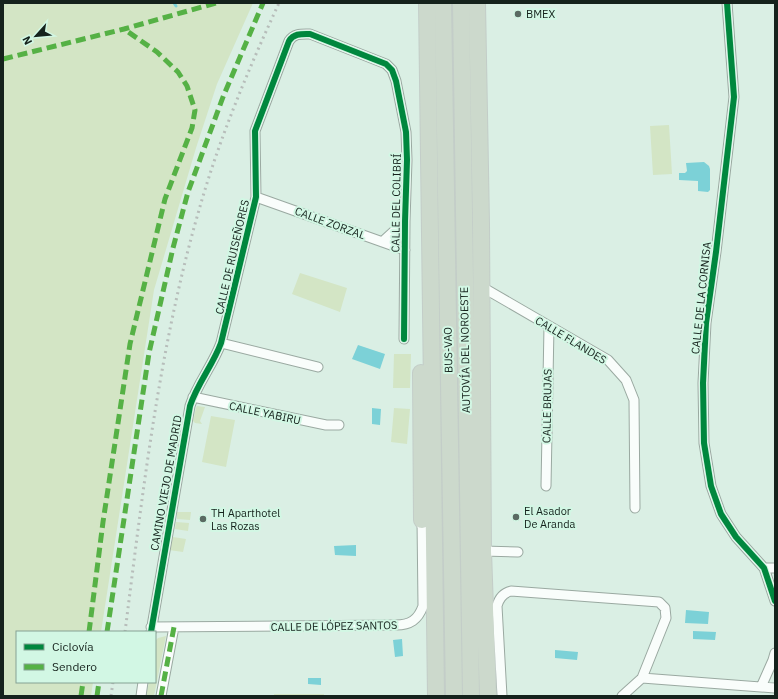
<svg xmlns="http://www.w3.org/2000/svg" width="778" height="699" viewBox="0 0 778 699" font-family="'IBM Plex Sans',sans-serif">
<rect width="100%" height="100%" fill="#daefe4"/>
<!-- green -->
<path fill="#d3e5c5" d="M3 3H253L217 84 196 148 154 290 101 632H17V682H93L91 696H3Z
M669 125 672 174 653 175 650 126Z
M300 273 347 288 340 312 292 294Z
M394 354H411L410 388H393Z
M197 406 205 407 200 421 202 424 195 423 193 421 196 408Z
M394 408 410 409 407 444 391 442Z
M211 416 235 420 226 467 202 462Z
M177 512H191L190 520 177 519Z
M176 522 189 523 188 531 175 529Z
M173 537 186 539 183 552 169 550Z
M166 636 154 696H146L149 682H155V641L158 638Z
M274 694H324V696H274Z"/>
<!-- water -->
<path fill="#7cd1d7" d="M704 162 709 166 710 169V190L708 192 698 191V181L679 180V173H685L687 171 686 163Z
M358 345 385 354 380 369 352 359Z
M372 408 381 409 380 425 372 424Z
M356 545V556L335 555 334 546Z
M686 610 709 612 708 624 685 623Z
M693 631 716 632 715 640 693 639Z
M402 639 403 656 395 657 393 640Z
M555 650 578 652 577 660 555 658Z
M308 678H321V685L308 684Z"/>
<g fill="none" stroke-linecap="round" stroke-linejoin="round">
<!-- stream -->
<path stroke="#7cd1d7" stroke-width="3" d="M174 3 176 6"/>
<defs>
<path id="street" d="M727 3 734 97 716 252 706 323 703 383 704 443 711 486 721 514 736 537 764 568 775 601
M256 197 405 250
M382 242 405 221
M482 287 608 360 626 380 634 400 635 508
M221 343 318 367
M193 397 326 425H339
M546 486 549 326
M483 551 518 552
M764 568H775
M151 627 396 625C410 625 418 620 423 606L422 520
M151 632 190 406C197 384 213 365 221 343L256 197 255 131 289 41C294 33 302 34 310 34L386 64 392 70 396 81 406 132 407 160 405 221 404 339
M642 678 775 688
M761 687 773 660 775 653
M141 696 143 682
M161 696 174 627
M502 696 497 606C499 598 503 593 511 591L659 602 665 608 666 618 642 678 622 696"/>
<path id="highway" d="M427 3 436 696
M443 3 454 696
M461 3 471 696
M477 3 481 224 483 551 488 696
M421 373 422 520"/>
</defs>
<!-- street casing -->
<use href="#street" stroke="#9aa9a1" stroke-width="11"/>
<!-- highway casing -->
<use href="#highway" stroke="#c3cdc8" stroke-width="18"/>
<!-- street -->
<use href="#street" stroke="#f9fdfb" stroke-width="9"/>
<!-- highway -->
<use href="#highway" stroke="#ccd9cc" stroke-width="16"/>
<!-- rail -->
<path stroke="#b7bdba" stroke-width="3" stroke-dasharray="2 4" stroke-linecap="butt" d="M125 632C143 490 159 348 199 210 219 139 248 70 279 3
M111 696 113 682"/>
<!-- quiet -->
<path stroke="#55b145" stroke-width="5" stroke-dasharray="10 5" stroke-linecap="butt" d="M3 59 124 29 216 3
M89 632 103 522 130 344 165 199 192 128 195 110 187 86 178 72 157 52 124 29
M107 632 149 353 173 248 188 192 223 97 263 3
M81 696 83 682
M97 696 99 682
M161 696 174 627"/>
<defs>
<path id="cycleway" d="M727 3 734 97 716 252 706 323 703 383 704 443 711 486 721 514 736 537 764 568 775 601
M151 632 190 406C197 384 213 365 221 343L256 197 255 131 289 41C294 33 302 34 310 34L386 64 392 70 396 81 406 132 407 160 405 221 404 339"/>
</defs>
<!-- cycleway casing -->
<use href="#cycleway" stroke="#d2f7e4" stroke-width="8"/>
<!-- cycleway -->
<use href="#cycleway" stroke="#00873e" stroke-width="6"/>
</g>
<!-- markers -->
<g fill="#5a6a62" stroke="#d2f7e4" stroke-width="1.5">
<circle cx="518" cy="14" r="4"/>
<circle cx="516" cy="517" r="4"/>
<circle cx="203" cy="519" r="4"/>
</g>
<g text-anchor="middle" stroke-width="4" stroke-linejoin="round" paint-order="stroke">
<!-- poi labels -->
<g font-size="11" fill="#15221c" stroke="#d2f7e4" text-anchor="start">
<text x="526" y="18">BMEX</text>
<text x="524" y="515">El Asador<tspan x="524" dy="13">De Aranda</tspan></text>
<text x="211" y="517">TH Aparthotel<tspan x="211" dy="13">Las Rozas</tspan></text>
</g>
<!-- street labels -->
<g font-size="11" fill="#15221c" stroke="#d2f7e4">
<text transform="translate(396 203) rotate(-89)" y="4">CALLE DEL COLIBRÍ</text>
<text transform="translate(330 223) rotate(20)" y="4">CALLE ZORZAL</text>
<text transform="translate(232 257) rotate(-77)" y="4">CALLE DE RUISEÑORES</text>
<text transform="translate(701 298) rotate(-84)" y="4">CALLE DE LA CORNISA</text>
<text transform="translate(571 340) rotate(31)" y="4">CALLE FLANDES</text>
<text transform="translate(448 350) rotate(-91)" y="4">BUS-VAO</text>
<text transform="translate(465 350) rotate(-91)" y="4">AUTOVÍA DEL NOROESTE</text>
<text transform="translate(547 406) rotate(-89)" y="4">CALLE BRUJAS</text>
<text transform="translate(265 413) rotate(12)" y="4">CALLE YABIRU</text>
<text transform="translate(166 483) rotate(-80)" y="4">CAMINO VIEJO DE MADRID</text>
<text transform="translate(334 626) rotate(-1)" y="4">CALLE DE LÓPEZ SANTOS</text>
</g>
</g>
<!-- border -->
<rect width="778" height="699" fill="none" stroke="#15221c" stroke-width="8"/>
<!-- legend -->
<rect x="16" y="631" width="140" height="52" fill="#d2f7e4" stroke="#86a294"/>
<rect x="24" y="644" width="20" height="6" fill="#00873e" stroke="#86a294"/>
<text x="52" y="651" font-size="12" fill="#15221c">Ciclovía</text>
<rect x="24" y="664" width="20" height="6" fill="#55b145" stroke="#86a294"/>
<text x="52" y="671" font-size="12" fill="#15221c">Sendero</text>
<!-- north arrow -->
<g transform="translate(36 36) rotate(243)" stroke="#d2f7e4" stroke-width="3" paint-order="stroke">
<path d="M0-3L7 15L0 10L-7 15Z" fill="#15221c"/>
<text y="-6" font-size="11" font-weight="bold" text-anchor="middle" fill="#15221c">N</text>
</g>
</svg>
